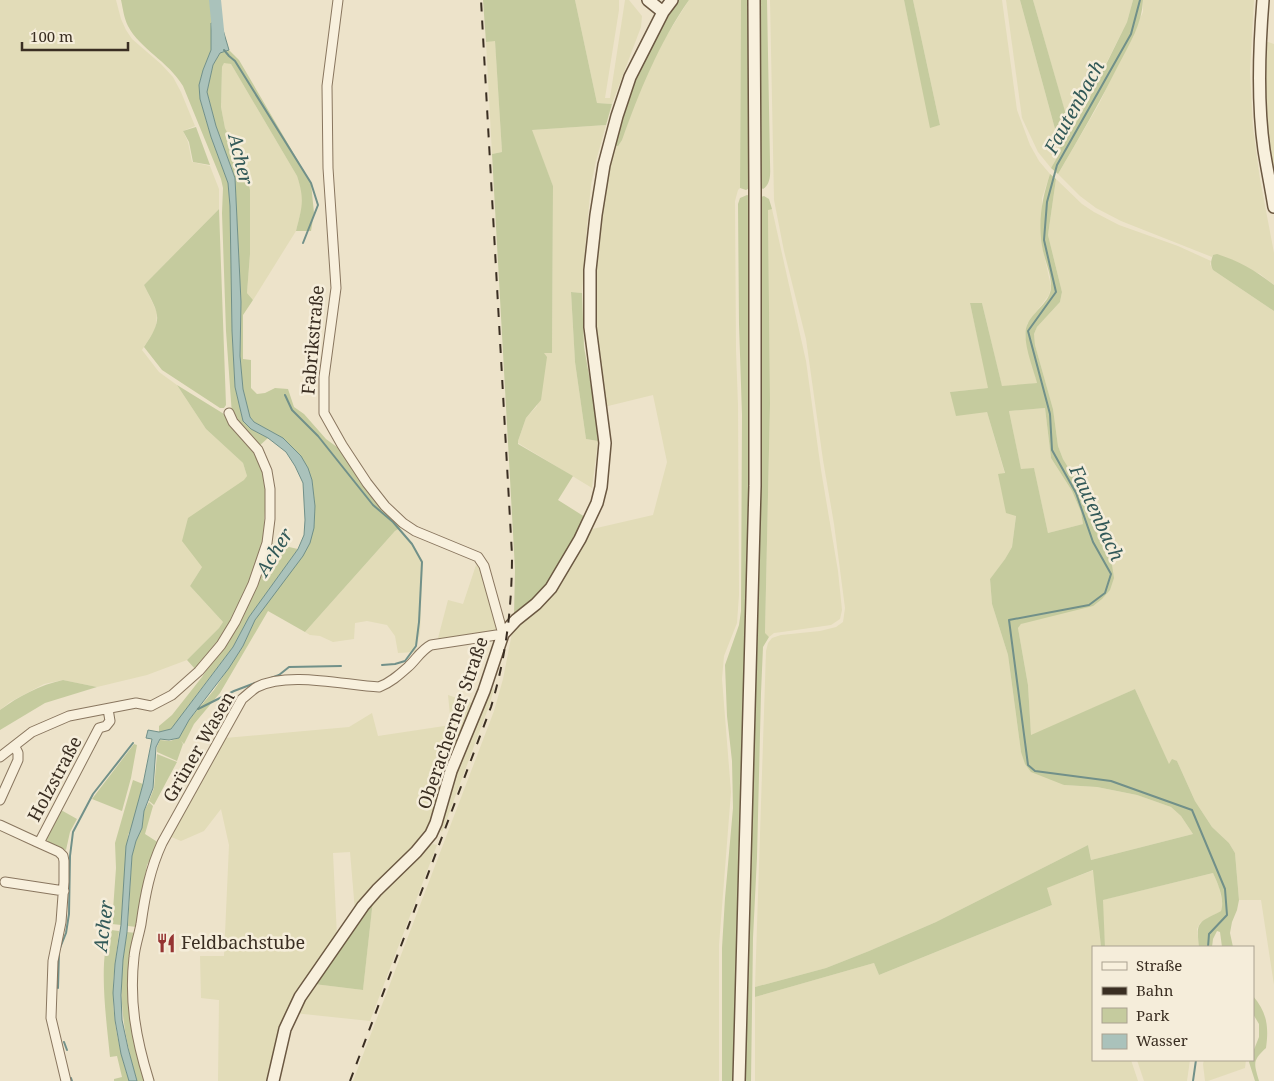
<svg xmlns="http://www.w3.org/2000/svg" width="1274" height="1081" viewBox="0 0 1274 1081" font-family="'Noto Serif',serif">
<rect width="100%" height="100%" fill="#ede3ca"/>
<!-- farmland -->
<path fill="#e2dcb8" d="M0 0H116L121 19 126 30 132 39 161 64 173 77 181 92 195 126 183 131 188 142 192 162 210 166 219 189V209L144 285 157 312 156 328 142 350 159 372 177 385 206 429 243 463 247 476 202 567 190 586 223 622 219 628 187 660 147 675 97 687 63 680 44 684 10 702 0 710Z
M575 0H619V10L605 98H610L625 0H629L642 16 641 27 612 104 597 103Z
M689 0H741L740 188 738 190 735 201 736 350 738 405 739 595 737 623 724 656 722 679 731 792 719 945V1081H353L494 711 503 679 513 628 588 530 653 515 667 462 653 395 604 407 595 348 594 254 613 145 662 43Z
M770 0H904L931 127 940 125 913 0H1002L1017 110 1030 145 1039 161 1050 174 1042 198V246L1051 286 1049 295 1027 324 1025 335 1037 383 1002 387 982 303H970L989 388 950 392 987 412 1005 474H998L1016 515 1012 547 1005 559 990 579 992 604 1008 655 1021 752 1064 785 1097 787 1137 795 1171 807 1181 816 1193 834 1091 860 1088 845 936 922 869 951 826 968 755 987 766 651 768 643 772 638 781 635 820 631 836 627 843 622 845 608 834 524 823 460 806 339 784 251 774 200Z
M1006 0H1020L1061 151 1051 168 1038 152 1022 118Z
M1033 0H1133L1127 22 1071 133Z
M1143 0H1254L1250 71 1253 128 1260 179 1274 253V285L1260 274 1213 255 1212 257 1121 221 1096 208 1080 196 1058 174 1099 104 1143 12Z
M495 40 502 152 492 154 486 42Z
M1268 42 1274 44V190L1264 124 1265 43Z
M224 62 231 64 297 176 302 192 303 203 296 231 253 300 247 293 250 254V190L247 172 225 128 221 107 222 67Z
M606 125 596 161 591 185 586 237 582 293 571 292 575 362 586 439 598 441 592 488 518 443V441L526 418 537 406 543 353H552L553 186 531 130Z
M1056 179 1082 204 1094 212 1119 225 1178 246 1211 261 1210 264 1213 270 1274 311V985L1261 900H1239L1235 853 1229 843 1212 827 1195 801 1177 761 1169 765 1135 689 1031 736 1028 685 1018 628 1021 624 1112 565 1098 536 1079 485 1063 459 1058 446 1053 409 1035 345 1034 334 1037 327 1060 302 1062 292 1048 235Z
M768 209H772L806 361 821 470 838 571 842 610 840 619 831 625 782 632 774 633 769 637 765 634 770 404Z
M1045 408 1051 458 1072 491 1081 512 1083 524 1048 533 1034 469 1021 470 1009 411Z
M400 528 414 546 423 561 420 633 415 652 398 653 395 636 387 625 367 621 355 623 354 639 333 642 320 636 310 635 305 632 395 531Z
M476 565 480 569 497 630 493 634 437 642 448 600 463 604Z
M488 687 494 689 489 706 442 832 438 826 446 794Z
M448 695 475 704 427 832 355 911 350 852 333 853 337 937 298 993 269 1081H218L219 1000 201 998 200 956H224L229 845 221 809 204 831 181 841 169 836 225 738 349 727 372 713 378 736 451 725Z
M433 844 437 845 370 1021 294 1013 314 984 363 990 373 900 428 846Z
M1094 870 1101 947H1093V1060H1131L1138 1081H755V997L874 963 879 975 1052 905 1046 888Z
M1213 873 1219 887 1223 906 1221 911 1200 923 1197 929 1199 947H1105L1102 900Z
M1137 1060H1190L1187 1081H1144Z
M1204 1060H1246L1245 1068 1208 1081H1205L1203 1064Z"/>
<!-- green -->
<path fill="#c5cb9e" fill-rule="evenodd" d="M121 0H219L221 23 211 24V50L203 70 199 85 200 99 211 137 228 183 230 206 232 331 235 387 243 421 251 429 268 438 258 447 232 415 226 331 222 213 223 188 221 179 183 86C168 61 140 49 128 26 124 18 123 9 121 0Z
M483 0H575L597 103 612 104 606 125 532 130 553 186 552 353H544L547 357 541 400 526 418 518 441V444L573 476 558 500 585 517 577 535 545 588 514 616 515 569 492 154 502 152 495 41 486 42Z
M678 0H689C659 43 640 90 622 140L618 146 613 145 638 72 656 37Z
M741 0H748L751 187 746 190 740 188Z
M760 0H767L770 162C770 171 772 183 763 189L759 186Z
M904 0H913L940 125 930 128Z
M1020 0H1033L1071 132 1088 101 1127 22 1133 0H1143C1142 24 1130 43 1119 64 1100 102 1079 138 1058 174L1051 168 1061 151Z
M229 50 239 60 311 183 314 213 311 231H296C302 207 305 200 297 176L231 64 224 63 222 67 221 107 225 128 247 172 250 190V254L247 293 253 300 243 315V359L251 360V388L257 394 265 393 275 388 288 389 294 407 304 414 326 439 341 450 372 497 393 518 400 528 395 531 305 632 268 611 220 693 194 724 184 744 181 741 183 744 177 761 157 752V747L160 740 170 741 179 738 189 720 214 690 243 646 255 620 314 528 315 506 312 480 283 438 254 422 250 417 243 389 240 356 241 302 235 178 216 126 207 92 213 65 220 53Z
M196 127 210 165 193 162 189 142 183 131Z
M1050 174 1056 179 1048 235 1062 292 1060 302 1037 327 1034 334 1035 345 1053 409 1058 446 1063 459 1079 485 1098 536 1112 565 1114 578 1110 590 1102 599 1093 606 1021 624 1018 628 1028 685 1031 735 1135 689 1169 764 1172 759 1177 761 1195 801 1212 827 1229 843 1235 853 1239 900 1237 910 1232 922 1230 933 1233 947H1222L1220 932 1217 931 1213 939 1212 947H1199C1196 921 1198 923 1221 911 1225 900 1218 884 1213 873L1103 900 1105 947H1101L1093 870 1047 888 1052 905 879 975 874 963 755 997V987L826 968 869 951 936 922 1088 845 1091 860 1193 834 1181 816 1171 807 1137 795 1097 787 1064 785 1031 772 1025 764 1021 752 1008 655 992 604 990 579 1005 559 1012 547 1016 516 1006 513 998 474 1005 473 987 412 956 416 950 392 988 388 970 303H982L1002 386 1037 383C1033 367 1020 337 1028 323 1034 311 1050 302 1051 288 1052 275 1044 259 1042 246 1038 220 1042 199 1050 174ZM1045 408 1051 458 1072 491 1081 512 1083 524 1048 533 1034 468 1021 469 1009 411Z
M747 195 750 196V497L733 1081H722V948L725 898 733 808 732 761 727 716 725 665 739 625 741 611 742 415 739 324 738 204 740 198Z
M764 196 769 199 772 209 768 210 770 404 765 633 769 637 763 647 761 693 757 857 753 938 751 1081H742L759 200 761 197Z
M219 209 226 405 224 408H220L162 370 144 347C164 317 159 315 144 285Z
M1217 254C1239 261 1256 271 1274 285V311L1213 270C1210 264 1211 261 1213 255Z
M571 292 582 293 584 347 595 409 598 441 586 439 575 362Z
M177 385 224 414 255 450 263 472 266 494 263 541 249 585 231 622 220 640 196 670 187 660 219 628 223 622 190 586 202 567 182 541 188 518 244 480 247 476 243 463 206 429Z
M271 543 298 549 249 617 233 647 197 694 177 722 171 729 159 732V726L172 715 202 677 230 634Z
M63 680 97 687 45 703 0 730V710C19 696 40 685 63 680Z
M134 744 137 745 131 778 122 811 92 799Z
M157 754 177 762 154 805 149 801 154 788Z
M133 780 143 784 134 821 128 835 121 925 112 924 116 868 115 843Z
M149 802 153 806 145 834 159 843 147 865 137 927 128 926 132 856 136 841 142 828 144 811Z
M61 810 77 819 70 832 66 850C59 848 47 846 47 838Z
M373 900 363 990 314 984 322 976Z
M111 930 119 931C117 952 113 972 113 993 113 1023 120 1052 129 1081H114V1079L122 1077 117 1056 110 1057C107 1024 97 958 111 930Z
M127 932 136 933 130 983 131 1027 146 1081H137C121 1025 117 990 127 932Z
M1253 996C1267 1012 1269 1027 1266 1048 1252 1061 1254 1063 1259 1081H1255L1249 1062 1250 1060H1253V1052L1259 1037V1024L1253 1014Z"/>
<!-- water -->
<path fill="#aac2bb" stroke="#719089" d="M211 23H221L229 50 220 53 213 65 207 92 216 126 235 178 241 302 240 356 243 389 250 417 254 422 283 438 301 456 308 468 312 480 315 506 314 528 310 543 303 556 255 620 243 646 229 668 189 720 179 738 169 740 160 739 156 747 153 788 144 811 142 828 136 841 132 856 127 932 123 960 121 995 122 1020 128 1048 137 1081H129L121 1054 115 1020 113 993 115 964 121 925 126 846 143 784 152 739 146 738 148 730 159 732 171 729 233 647 249 617 298 549 304 535 305 520 303 483 295 466 286 452 268 438 251 429 243 421 235 387 232 331 230 206 228 183 211 137 200 99 199 85 203 70 211 50Z"/>
<g fill="none" stroke-linecap="round" stroke-linejoin="round">
<!-- stream -->
<path stroke="#719089" stroke-width="2" d="M1140 0 1131 34 1057 165 1047 202 1044 240 1056 292 1028 331 1050 414 1052 450 1076 493 1093 542 1111 574 1105 593 1089 605 1009 620 1028 765 1035 771 1111 781 1192 810 1225 889 1227 915 1209 934 1208 947
M224 50 229 56 235 61 311 183 318 205 303 243
M285 395 292 410 318 436 373 505 393 522 412 544 422 562 419 622 416 646 405 661 395 664 382 665
M271 678 279 675 289 667 341 666
M198 709 234 691 255 683
M60 948 66 933 69 914 70 856 73 832 93 794 133 743
M58 988 59 952
M64 1042 67 1050
M71 1078 72 1081
M1193 1081 1196 1060"/>
<!-- river -->
<path stroke="#aac2bb" stroke-width="12" d="M215 0 219 40"/>
<defs>
<path id="street" d="M0 757 32 732 69 716 136 703 151 706 172 695 199 671 221 645 235 622 253 584 267 543 270 519V489L267 471 258 450 233 422 229 413
M0 800 18 760V753L15 747
M0 825 39 843
M5 882 64 891
M66 1081 51 1018 53 961 61 922 64 882V861L63 856 59 852 39 843 99 728 106 726 110 721 108 709
M149 1081C136 1039 129 1001 134 957 135 946 139 935 141 924 145 895 150 869 162 843L242 699C247 695 252 690 257 687 288 671 344 685 379 687 390 683 399 675 408 667 416 660 421 650 431 645L503 634 484 566 478 557 415 531 403 523 385 506 367 483 342 445 324 413V377L336 288 328 168 327 86 338 0"/>
<path id="secondary" d="M648 0 663 12
M1263 0C1259 49 1257 101 1264 150 1267 169 1271 188 1274 207
M273 1081 285 1029 300 997 363 906 377 890 416 852 431 834 436 823 451 771 484 691 503 634 516 620 536 604 551 588 580 539 597 503 601 487 605 443 590 327V270L596 215 604 165 617 116 630 77 663 12 672 0
M739 1081 755 486V191L754 0"/>
</defs>
<!-- street casing -->
<use href="#street" stroke="#89765f" stroke-width="11"/>
<!-- secondary casing -->
<use href="#secondary" stroke="#6b5842" stroke-width="14"/>
<!-- street -->
<use href="#street" stroke="#f8f0dd" stroke-width="9"/>
<!-- secondary -->
<use href="#secondary" stroke="#f8f0dd" stroke-width="11"/>
<!-- rail -->
<path stroke="#3a2e22" stroke-width="2" stroke-dasharray="9 9" stroke-linecap="butt" d="M350 1081 491 707C506 657 512 608 512 555L481 0"/>
</g>
<!-- icons -->
<defs>
<symbol id="restaurant-bare" viewBox="-9 -9 18 18"><path d="M-5-6h1v4h1v-4h1v4h1v-4h1v5L-1.5 .5V6h-2V.5L-5-1ZM5-6V6H3V1.5H1.5Q1.5-4 5-6Z" fill="#953432" stroke="#f5edda" stroke-width="2.5" paint-order="stroke"/></symbol>
</defs>
<g fill-rule="evenodd">
<use href="#restaurant-bare" x="152" y="929" width="28" height="28"/>
</g>
<g text-anchor="middle" stroke-width="5" stroke-linejoin="round" paint-order="stroke">
<!-- street labels -->
<g font-size="18" fill="#3a2e22" stroke="#f5edda">
<text transform="translate(313 340) rotate(-85)" y="6">Fabrikstraße</text>
<text transform="translate(453 723) rotate(-71)" y="6">Oberacherner Straße</text>
<text transform="translate(199 747) rotate(-60)" y="6">Grüner Wasen</text>
<text transform="translate(55 779) rotate(-62)" y="6">Holzstraße</text>
</g>
<!-- poi labels -->
<g font-size="18" fill="#3a2e22" stroke="#f5edda" text-anchor="start">
<text x="181" y="949">Feldbachstube</text>
</g>
<!-- water labels -->
<g font-size="19" font-style="italic" fill="#325958" stroke="#f5edda">
<text transform="translate(1074 107) rotate(-61)" y="7">Fautenbach</text>
<text transform="translate(241 159) rotate(76)" y="7">Acher</text>
<text transform="translate(1097 513) rotate(65)" y="7">Fautenbach</text>
<text transform="translate(274 552) rotate(-58)" y="7">Acher</text>
<text transform="translate(103 926) rotate(-83)" y="7">Acher</text>
</g>
</g>
<!-- legend -->
<rect x="1092" y="946" width="162" height="115" fill="#f5edda" stroke="#aaa190"/>
<rect x="1102" y="962" width="25" height="8" fill="#f8f0dd" stroke="#aaa190"/>
<text x="1136" y="971" font-size="15" fill="#3a2e22">Straße</text>
<rect x="1102" y="987" width="25" height="8" fill="#3a2e22" stroke="#aaa190"/>
<text x="1136" y="996" font-size="15" fill="#3a2e22">Bahn</text>
<rect x="1102" y="1008" width="25" height="15" fill="#c5cb9e" stroke="#aaa190"/>
<text x="1136" y="1021" font-size="15" fill="#3a2e22">Park</text>
<rect x="1102" y="1034" width="25" height="15" fill="#aac2bb" stroke="#aaa190"/>
<text x="1136" y="1046" font-size="15" fill="#3a2e22">Wasser</text>
<!-- scale -->
<path d="M22 42v8h106v-8" fill="none" stroke="#3a2e22" stroke-width="2.5"/>
<text x="30" y="42" font-size="15" fill="#3a2e22" stroke="#f5edda" stroke-width="4" paint-order="stroke">100 m</text>
</svg>
